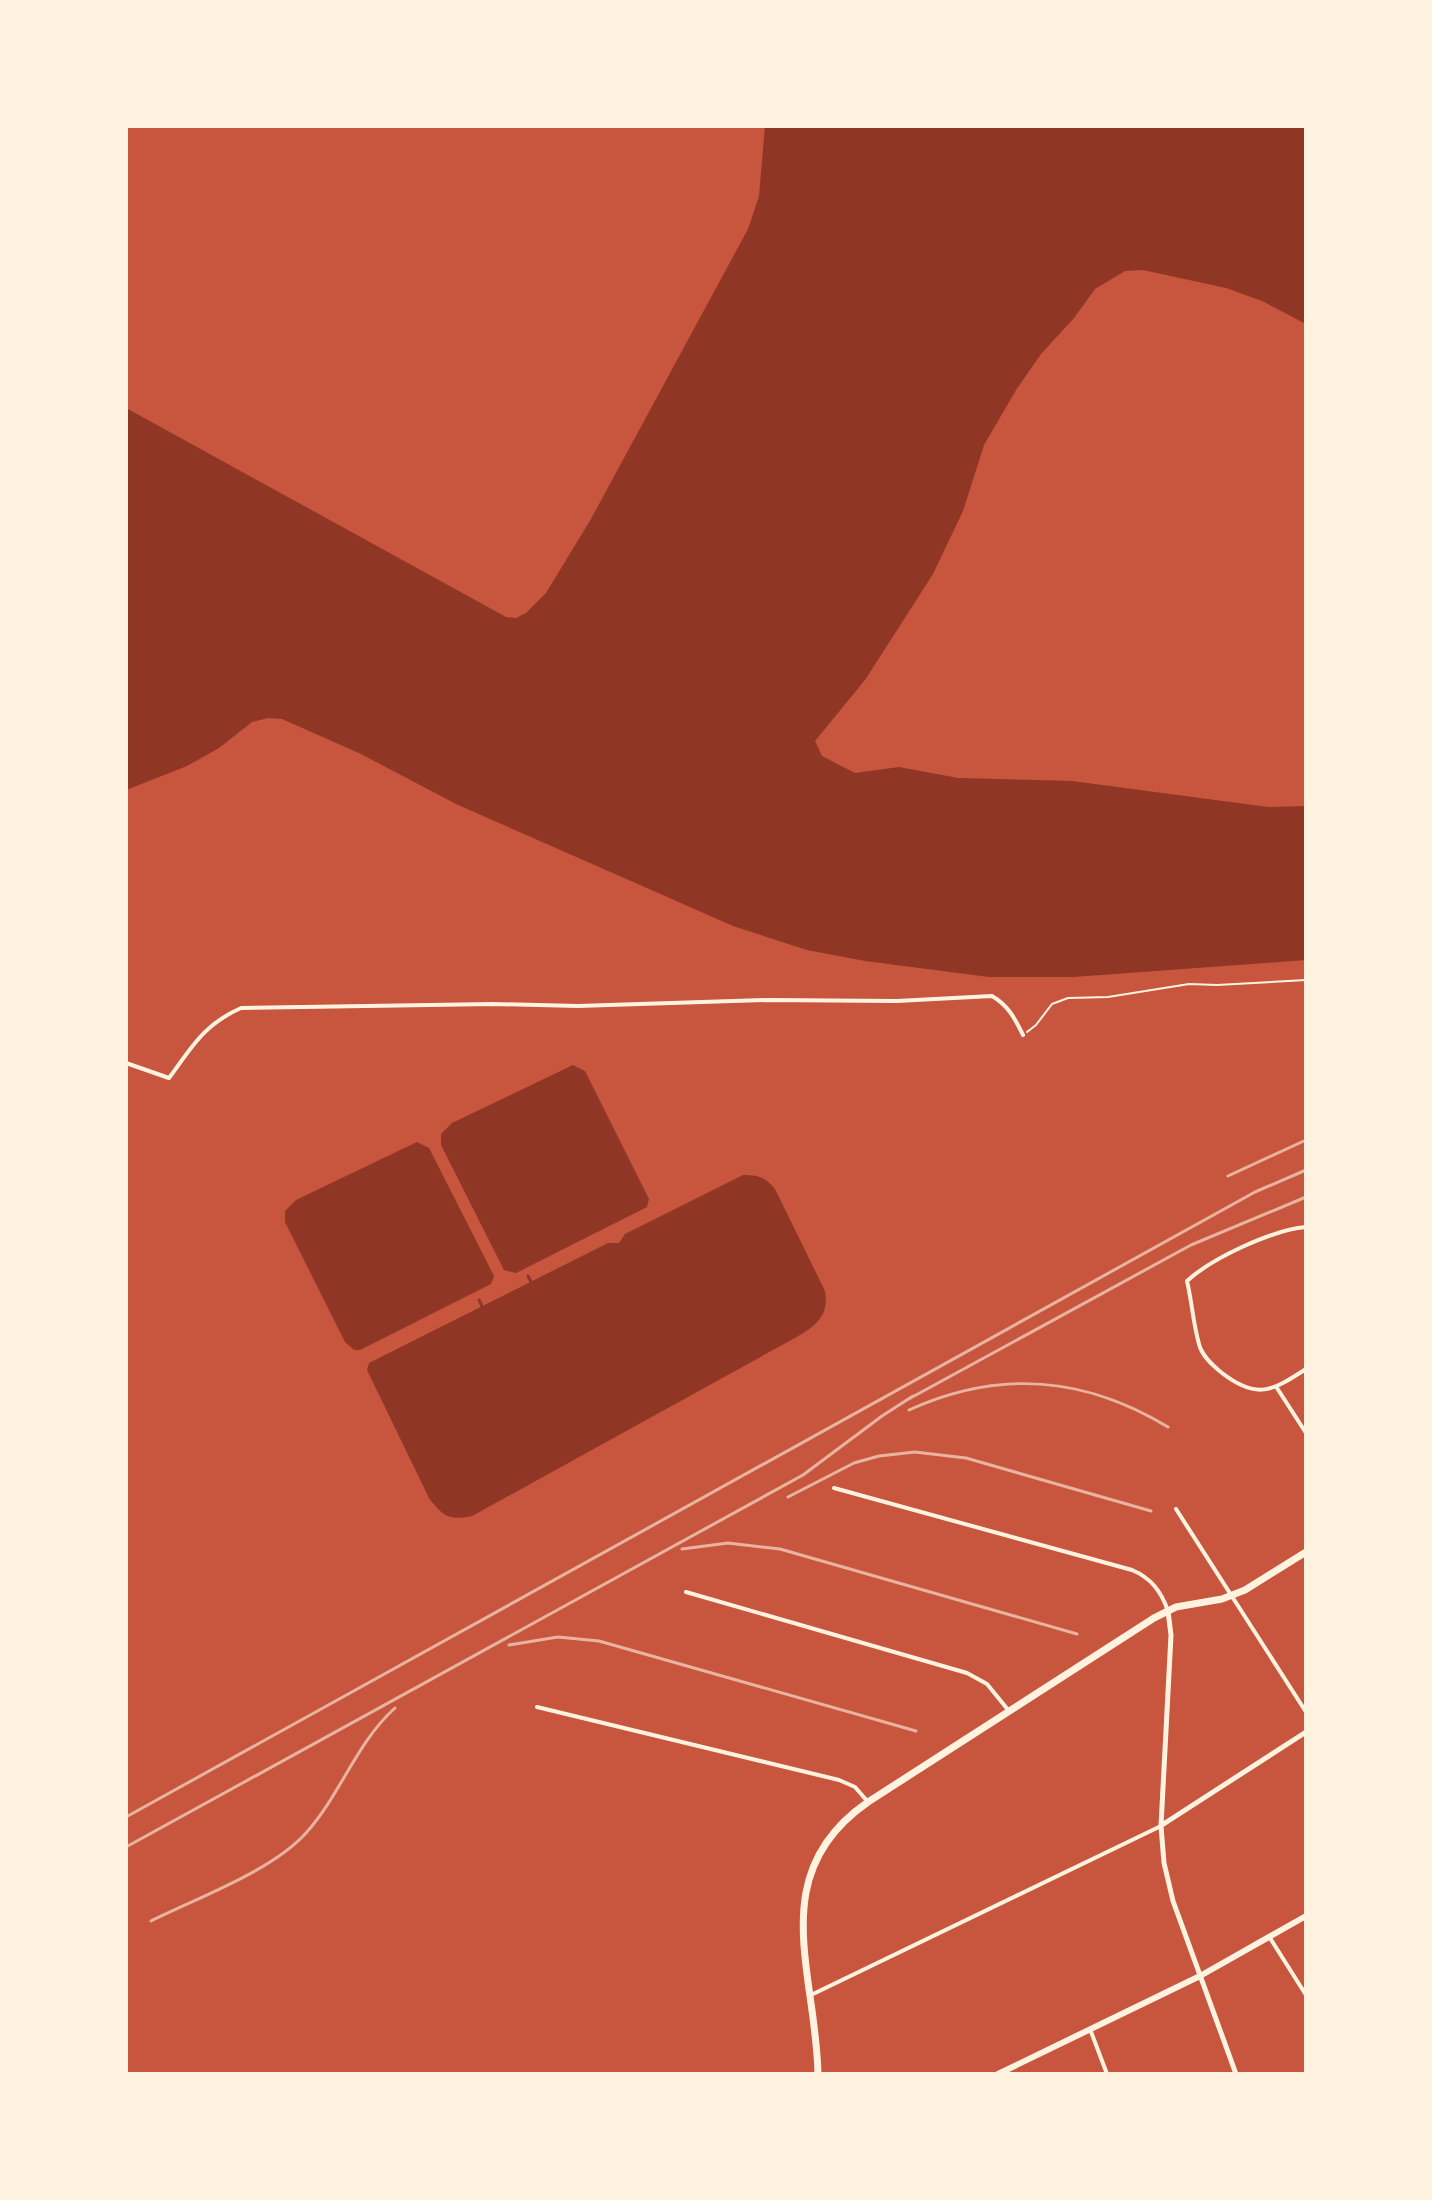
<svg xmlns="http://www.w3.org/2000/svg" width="1432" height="2200" viewBox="0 0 1432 2200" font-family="'Crimson Pro',serif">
<rect width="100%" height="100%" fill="#c8553d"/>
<!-- water -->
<path fill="#8f3625" d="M765 126H1306V324L1262 301 1226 288 1143 270 1125 271 1095 289 1074 318 1041 354 1016 390 984 445 963 511 933 574 865 680 815 741 822 756 855 773 899 767 958 778 1072 781 1268 807 1306 806V960L1073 977H989L865 961 807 950 733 926 656 892 456 804 361 754 282 719 268 718 252 722 219 748 187 766 126 790V408L506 617 516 618 526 613 546 593 591 519 748 229 759 196Z
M573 1065 585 1071 649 1199 647 1207 516 1273 504 1270 501 1264 441 1145V1134L452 1123Z
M417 1142 429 1148 494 1276 491 1284 360 1350H354L345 1342 285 1222V1211L296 1200Z
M743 1175C758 1175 765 1177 775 1189L825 1291C830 1317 813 1328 793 1339L472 1516C450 1521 442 1516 429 1498L367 1370 369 1363 608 1243H619L625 1234Z"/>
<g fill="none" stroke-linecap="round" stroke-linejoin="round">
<!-- stream -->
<path stroke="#8f3625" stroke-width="3" d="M528 1276 531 1282
M479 1300 482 1306"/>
<!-- path -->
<path stroke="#fff3e0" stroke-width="2" d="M1027 1032 1036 1025 1052 1004 1068 998 1108 997 1189 984 1217 985 1306 980"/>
<!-- minor -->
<path stroke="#fff3e0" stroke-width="4" d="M126 1063 169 1078C192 1047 203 1025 241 1008L493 1004 578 1006 767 1000 897 1001 992 996C1009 1006 1015 1019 1023 1035
M1306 1227C1272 1230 1212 1258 1187 1281 1192 1302 1193 1323 1199 1344 1202 1356 1212 1365 1222 1373 1257 1400 1272 1391 1306 1369
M1277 1388 1306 1433
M834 1488 1132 1570C1151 1578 1161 1591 1168 1611
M1176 1509 1306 1712
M686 1592 967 1673 987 1684 1009 1711
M537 1707 839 1780 855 1787 868 1802
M1270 1938 1306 1995
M811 1995 1161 1826
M1090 2029 1107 2074"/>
<!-- tertiary -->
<path stroke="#fff3e0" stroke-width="5" d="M1168 1611 1171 1635 1161 1826 1164 1863 1173 1901 1236 2074
M1162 1825 1306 1732"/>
<!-- secondary -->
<path stroke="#fff3e0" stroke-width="6" d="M998 2074 1200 1976 1306 1916"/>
<!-- primary -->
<path stroke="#fff3e0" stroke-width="7" d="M818 2074C816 1972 764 1874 868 1802L1154 1618 1176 1607 1222 1599 1245 1590 1306 1552"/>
<!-- rail -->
<path stroke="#e9b49f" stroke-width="3" d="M1228 1176 1306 1140
M905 1401 1191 1245 1306 1197
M909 1410C999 1369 1084 1376 1168 1427
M788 1497 854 1463 879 1456 915 1452 966 1458 1151 1511
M682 1549 728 1543 780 1549 1077 1634
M509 1645 558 1637 599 1641 916 1731
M126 1817 1255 1192 1306 1170
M126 1847 803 1475 882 1416 913 1396
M151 1921C197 1898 272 1871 306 1833 341 1794 356 1743 395 1708"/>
</g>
<!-- border -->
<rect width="1432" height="2200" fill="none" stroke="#fff3e0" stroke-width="256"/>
</svg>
